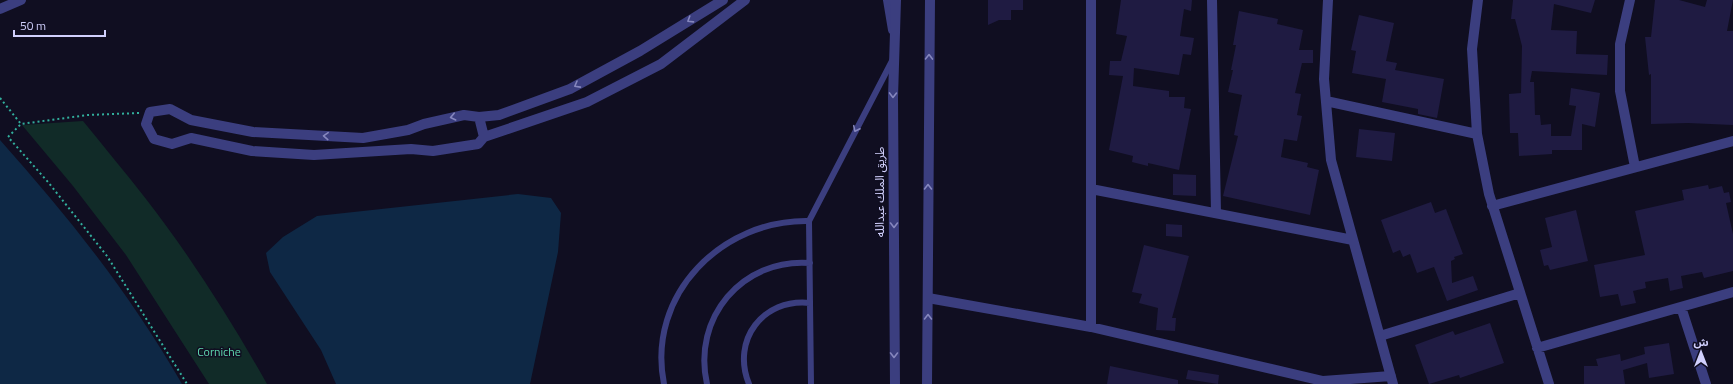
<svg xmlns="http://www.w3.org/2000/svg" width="1733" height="384" viewBox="0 0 1733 384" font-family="'Titillium Web','Noto Sans Arabic',sans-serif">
<rect width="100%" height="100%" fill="#100e21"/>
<!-- green -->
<path fill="#112b28" d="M83 121C104 147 125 172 146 199 191 257 231 320 267 384H209L126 255 73 186 22 125Z"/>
<!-- water -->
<path fill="#0e2845" d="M0 140C68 216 131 295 182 384H0Z
M518 194 551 198 561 213 558 252 530 384H336L321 350 270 272 266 253 283 237 317 216Z"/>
<!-- building -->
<path fill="#1f1b42" d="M988 0H1023V10H1011V20H999L988 25Z
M1121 0H1192L1191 11 1184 9 1180 36 1194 38 1191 55 1183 54 1179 75 1134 68 1133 86 1169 91V97H1185L1184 108 1191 109 1179 170 1148 163V166L1132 162 1133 156 1109 150 1123 76 1109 75 1110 61H1121L1127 36 1116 34Z
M1513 0H1595L1591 13 1554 4 1551 30 1577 31 1576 54 1608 55 1607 75 1532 71 1530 82H1534L1535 115H1540L1541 125 1551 124V136H1571L1576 106 1569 105 1571 88 1600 93 1595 127 1582 124V150H1552V154L1519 156 1518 133H1510L1509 94 1521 93 1522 46 1515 19H1511Z
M1655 0H1679L1705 7 1707 0H1733L1727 31H1733V125L1688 123 1651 124V74L1649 75 1645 37H1651Z
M1239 11 1278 19 1277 24 1303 30 1299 50H1313V63H1302L1295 93 1301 94 1297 115 1302 116 1297 141 1284 139 1281 157 1308 163 1307 167 1319 170 1310 215 1223 196 1238 136 1234 135 1242 95 1228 92 1233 70H1231L1236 45H1233Z
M1359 15 1394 23 1386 61 1397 63 1395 70 1444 79 1437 118 1418 114V109L1382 102 1386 79 1352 73 1356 51 1351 50Z
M1359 129 1395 133 1392 161 1356 157Z
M1173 174 1196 175V196L1173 195Z
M1708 185 1709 189 1722 186 1724 193 1729 192 1731 202 1726 203 1733 234V271L1704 278 1702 272 1681 276 1683 288 1670 291 1668 278 1645 282 1646 288 1633 291 1636 303 1621 306 1618 294 1600 297 1594 265 1645 255 1635 211 1684 200 1682 190Z
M1431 202 1435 213 1446 209 1463 254 1454 257 1455 259 1451 261 1452 283 1473 276 1478 290 1447 301 1434 267 1417 273 1410 254 1403 257 1400 250 1393 253 1381 220Z
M1576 210 1588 261 1550 270 1548 265 1544 266 1540 250 1552 247 1545 218Z
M1166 224 1182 225V237L1166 236Z
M1144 245 1189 256 1172 318H1176L1175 331 1156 330 1158 308 1139 303 1142 294 1132 292Z
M1490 323 1504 363 1460 378 1459 375 1429 384 1415 345 1453 331 1455 335Z
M1669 343 1674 374 1649 378 1647 363 1623 370 1625 384H1584V366H1598L1596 359 1620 354 1621 361 1645 354 1644 347Z
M1110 366 1178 380V384H1107Z
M1188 370 1219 375 1218 384 1186 379Z"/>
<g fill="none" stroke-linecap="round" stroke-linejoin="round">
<!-- path -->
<path stroke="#32af9d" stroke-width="2" stroke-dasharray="2 3" stroke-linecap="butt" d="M0 98 21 124
M139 113 88 115 21 124 8 137 48 182 107 256 187 384"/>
<!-- service -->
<path stroke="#3b3e7f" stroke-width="6" d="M664 384C646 294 723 219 809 221
M707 384C692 318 742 258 810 263
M749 384C731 340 763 298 810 303
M811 384 809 221 893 59"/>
<!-- minor -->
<path stroke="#3b3e7f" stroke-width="10" d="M723 0 640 51 570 89 499 115 479 117 464 115 424 124 408 130 363 138 253 132 191 120 170 109 150 112 146 124 154 139 172 144 191 138 252 151 314 155 411 149 433 151 478 144 484 137 587 102 661 64 745 0
M888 0 893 30
M1091 0V327
M1212 0 1216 213
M1328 0 1324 79 1331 160 1393 384
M1478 0 1472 49 1477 134 1489 194 1549 384
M1630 0 1620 44V91L1635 167
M0 9 21 0
M1326 101 1477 134
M479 117 484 137
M1091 189 1353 240
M1492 206 1733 141
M928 298 1091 327 1323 381 1391 376
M1681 307 1706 384
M1380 336 1520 293
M1537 348 1733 292"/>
<!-- tertiary -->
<path stroke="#3b3e7f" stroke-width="10" d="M895 384 893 97 896 0
M927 384 930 0"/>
</g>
<!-- one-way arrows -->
<defs><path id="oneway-chevron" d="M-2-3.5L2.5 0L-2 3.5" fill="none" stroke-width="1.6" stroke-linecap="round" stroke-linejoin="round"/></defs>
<g stroke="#8687be">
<use href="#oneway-chevron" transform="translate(690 20) rotate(148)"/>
<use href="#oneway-chevron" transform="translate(929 57) rotate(-89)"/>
<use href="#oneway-chevron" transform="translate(577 85) rotate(151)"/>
<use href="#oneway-chevron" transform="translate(893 95) rotate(91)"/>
<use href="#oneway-chevron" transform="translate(453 117) rotate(167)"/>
<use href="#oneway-chevron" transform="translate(856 129) rotate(116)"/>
<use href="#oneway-chevron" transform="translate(326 136) rotate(-177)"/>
<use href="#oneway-chevron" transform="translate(928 187) rotate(-90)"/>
<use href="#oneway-chevron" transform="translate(894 225) rotate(90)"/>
<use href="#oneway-chevron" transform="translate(928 317) rotate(-90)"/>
<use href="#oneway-chevron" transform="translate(894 355) rotate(90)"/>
</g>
<g text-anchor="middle" stroke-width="3" stroke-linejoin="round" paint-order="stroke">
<!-- street labels -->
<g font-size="12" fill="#d1d0fd" stroke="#100e21">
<text transform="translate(880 192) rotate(-90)" y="4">طريق الملك عبدالله</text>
</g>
<!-- park labels -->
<g font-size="12" fill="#5fdbb1" stroke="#100e21">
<text x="219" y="356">Corniche</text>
</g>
</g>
<!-- north arrow -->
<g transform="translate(1701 352)" stroke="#100e21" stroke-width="3" paint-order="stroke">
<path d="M0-3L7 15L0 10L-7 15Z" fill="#d1d0fd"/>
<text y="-6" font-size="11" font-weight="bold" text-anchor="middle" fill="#d1d0fd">ش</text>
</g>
<!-- scale -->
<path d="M14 30v6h91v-6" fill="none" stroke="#d1d0fd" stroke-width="2"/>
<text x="20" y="30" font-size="12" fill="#d1d0fd" stroke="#100e21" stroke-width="3" paint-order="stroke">50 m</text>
</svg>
